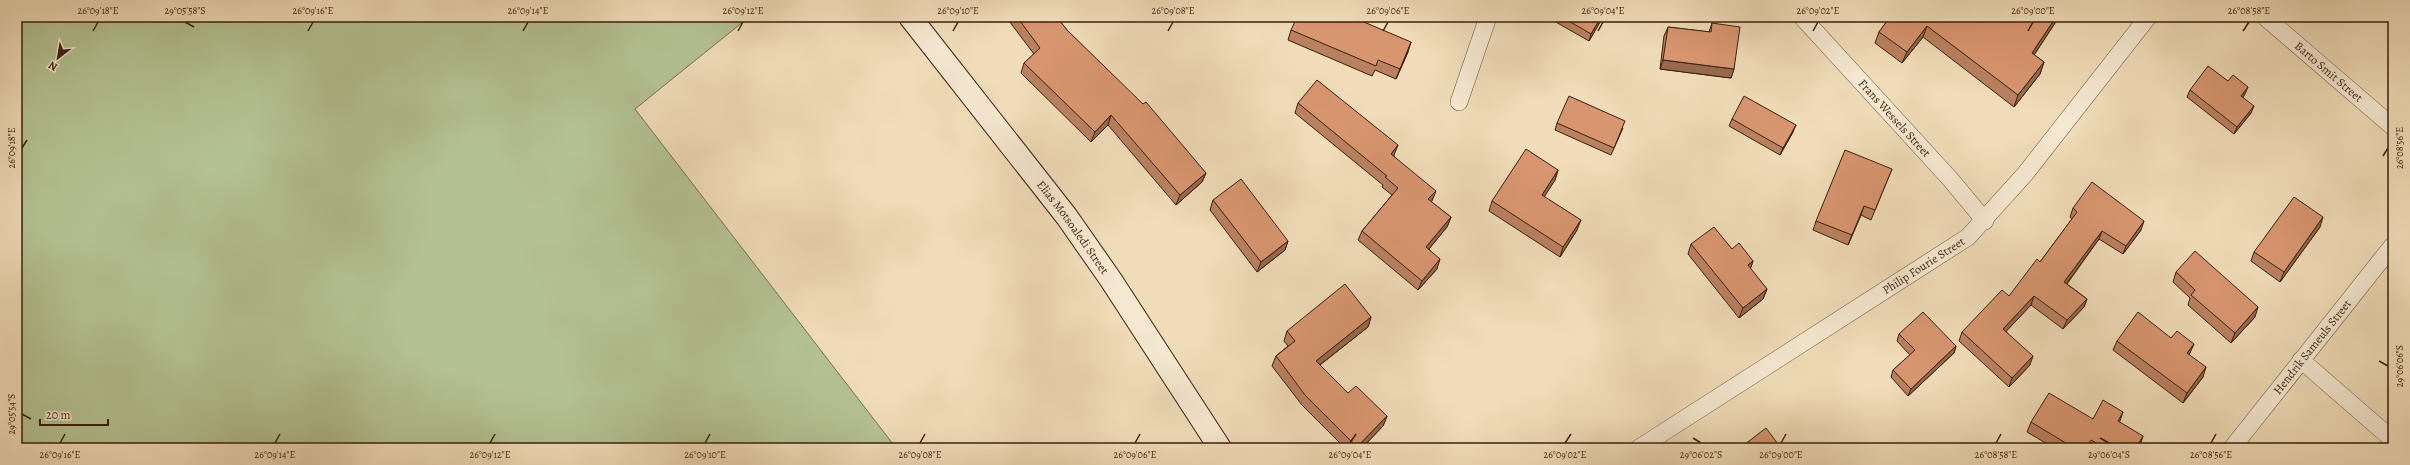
<svg xmlns="http://www.w3.org/2000/svg" width="2410" height="465" viewBox="0 0 2410 465" font-family="Alegreya,serif">
<rect width="100%" height="100%" fill="#f0dcb8"/>
<filter id="stains"><feTurbulence type="fractalNoise" baseFrequency=".005" numOctaves="4"/><feColorMatrix values="0 0 0 0 .2 0 0 0 0 .09 0 0 0 0 .02 0 0 0 .5 -.17"/></filter>
<radialGradient id="worn" r=".72"><stop offset=".6" stop-color="#630" stop-opacity="0"/><stop offset="1" stop-color="#630" stop-opacity=".3"/></radialGradient>
<!-- green -->
<path fill="#b4c293" stroke="#777050" d="M17 17H749L635 109 896 448H17Z"/>
<g fill="none" stroke-linecap="round" stroke-linejoin="round">
<defs>
<g id="street">
<path id="s1" d="M1802 17 1951 180 1985 221"/>
<path id="s2" d="M2265 17 2393 127"/>
<path d="M1459 102 1488 17"/>
<path d="M2301 360 2393 440"/>
<path id="s3" d="M1639 448 1968 237 2025 174 2148 17"/>
<path id="s4" d="M2232 448 2393 245"/>
</g>
<g id="secondary">
<path id="s5" d="M910 17 1067 217 1111 280 1220 448"/>
</g>
</defs>
<!-- street casing -->
<use href="#street" stroke="#684e38" stroke-width="18"/>
<!-- secondary casing -->
<use href="#secondary" stroke="#3a1f0d" stroke-width="24"/>
<!-- street -->
<use href="#street" stroke="#f5e8d1" stroke-width="17"/>
<!-- secondary -->
<use href="#secondary" stroke="#f5e8d1" stroke-width="22"/>
</g>
<!-- wall -->
<path fill="#ba8160" stroke="#3a1f0d" d="M1006 17H1062L1058 19 1067 30 1206 173 1202 182 1176 205 1108 125 1091 142 1021 73 1024 63 1034 54Z
M1547 17H1603L1589 41Z
M1890 17H2059L2034 55 2044 62 2040 74 2014 107 1923 37 1902 63 1875 43 1879 32Z
M1712 23 1734 69 1731 78 1660 69 1664 36 1668 27 1709 32Z
M1291 30 1408 52 1396 79 1375 70 1372 76 1288 40Z
M2228 81 2245 94 2243 97 2251 113 2234 134 2187 97 2190 90Z
M1298 103 1394 155V156L1432 201 1431 202 1451 217 1447 227 1429 249 1437 269 1418 290 1358 240 1362 231 1392 195 1382 187 1383 185 1295 113Z
M1732 119 1793 132 1780 155 1729 126Z
M1557 123 1623 128 1611 155 1555 130Z
M1892 169 1871 220 1861 215 1848 245 1813 230 1816 221Z
M1558 170 1555 180 1544 196 1577 230 1560 257 1489 211 1492 201Z
M1213 200 1288 241 1285 250 1257 272 1210 210Z
M2073 208 2141 230 2123 254 2099 239 2067 284 2087 299 2084 307 2063 329 2031 305 2006 331 2030 365 2009 387 1959 341 1962 332 2009 296 2040 262 2072 219 2070 217Z
M2320 227 2280 282 2251 261 2254 252Z
M1691 244 1732 249 1753 261 1750 269 1767 289 1763 299 1739 318 1688 254Z
M2176 272 2255 317 2231 343 2188 305 2190 298 2173 282Z
M1371 317 1368 327 1320 365 1348 393 1387 416 1383 426 1362 448H1345L1302 405 1272 366 1276 356 1288 346 1284 341 1287 331Z
M1899 334 1956 346 1954 353 1908 396 1891 377 1893 370 1910 355 1897 341Z
M2117 341 2190 353 2189 354 2203 377 2183 403 2113 350Z
M2093 419 2120 422 2140 446 2139 448H2054L2027 432 2031 422Z"/>
<!-- shaded-wall -->
<path fill="#97694e" stroke="#3a1f0d" d="M1601 17H1603L1589 41 1591 34Z
M2056 17H2059L2028 64 2032 53Z
M1927 26 1923 37 1902 63 1907 52Z
M1411 42 1408 52 1396 79 1400 69Z
M1663 60 1734 69 1731 78 1660 69Z
M2044 62 2040 74 2014 107 2018 95Z
M2248 87 2245 94 2238 103 2241 96Z
M2254 106 2251 113 2234 134 2237 127Z
M1111 115 1108 125 1091 142 1095 132Z
M1796 125 1793 132 1780 155 1783 148Z
M1398 145 1394 155 1387 163 1391 154Z
M1558 170 1555 180 1539 205 1542 195Z
M1206 173 1202 182 1176 205 1180 195Z
M1436 191 1432 201 1425 209 1428 199Z
M1864 206 1861 215 1848 245 1852 235Z
M1451 217 1447 227 1422 257 1426 247Z
M2323 217 2320 227 2280 282 2284 272Z
M1581 220 1577 230 1560 257 1563 247Z
M2144 221 2141 230 2123 254 2126 246Z
M2102 231 2099 239 2061 291 2064 282Z
M1288 241 1285 250 1257 272 1261 262Z
M1440 259 1437 269 1418 290 1422 281Z
M1753 261 1750 270 1748 265Z
M1767 289 1763 299 1739 318 1743 308Z
M2034 296 2031 305 2000 338 2003 329Z
M2087 299 2084 307 2063 329 2067 320Z
M2258 307 2255 317 2231 343 2235 333Z
M1371 317 1368 327 1312 371 1316 361Z
M2194 344 2190 353 2183 362 2187 353Z
M1956 346 1954 353 1908 396 1911 389Z
M2033 356 2030 365 2009 387 2012 378Z
M2206 367 2203 377 2183 403 2187 393Z
M2123 412 2120 421 2114 431 2118 421Z
M1387 416 1383 426 1362 448H1357V447Z
M2143 436 2140 446 2139 448H2136Z"/>
<!-- building -->
<path fill="#d89670" stroke="#3a1f0d" d="M1017 17H1057L1067 30 1143 104 1146 102 1206 173 1180 195 1111 115 1095 132 1024 63 1040 48Z
M1297 17H1352L1411 42 1400 69 1378 60 1376 66 1291 30Z
M1562 17H1601L1591 34Z
M1890 17H2056L2032 53 2044 62 2018 95 1927 26 1907 52 1879 32Z
M1712 23 1740 27 1734 69 1663 60 1668 27 1711 32Z
M2208 66 2228 81 2233 75 2248 87 2241 96 2254 106 2237 127 2190 90Z
M1317 80 1398 145 1391 154 1436 191 1428 199 1451 217 1426 247 1440 259 1422 281 1362 231 1398 188 1385 177 1387 176 1298 103Z
M1569 96 1625 121 1614 148 1557 123Z
M1744 96 1796 125 1783 148 1732 119Z
M1526 149 1558 170 1542 195 1581 220 1563 247 1492 201Z
M1845 150 1892 169 1875 210 1864 206 1852 235 1816 221Z
M1241 179 1288 241 1261 262 1213 200Z
M2092 182 2144 221 2126 246 2102 231 2064 282 2087 299 2067 320 2034 296 2003 329 2033 356 2012 378 1962 332 2002 290 2009 296 2037 259 2040 262 2077 212 2073 208Z
M2294 197 2323 217 2284 272 2254 252Z
M1714 227 1732 249 1739 243 1753 261 1748 265 1767 289 1743 308 1691 244Z
M2195 251 2258 307 2235 333 2191 295 2195 290 2176 272Z
M1345 284 1371 317 1316 361 1348 393 1356 386 1387 416 1357 447 1305 395 1276 356 1295 341 1287 331Z
M1923 312 1956 346 1911 389 1893 370 1915 350 1899 334Z
M2138 312 2171 338 2177 331 2194 344 2187 353 2206 367 2187 393 2117 341Z
M2049 393 2093 419 2103 400 2123 412 2118 421 2143 436 2136 448H2105L2091 440 2086 448H2074L2031 422Z
M1766 428 1781 448H1740Z"/>
<!-- ticks -->
<path fill="none" stroke="#3a1f0d" stroke-width="1.5" d="M185 22 194 27M93 31 98 22M308 31 313 22M523 31 528 22M738 31 743 22M953 31 958 22M1168 31 1173 22M1383 31 1388 22M1598 31 1603 22M1813 31 1818 22M2028 31 2033 22M2243 31 2249 22M22 148 27 140M2383 156 2388 148M2379 361 2388 366M22 414 31 419M1693 438 1701 443M2100 438 2109 443M60 443 65 434M275 443 280 434M490 443 495 434M705 443 710 434M920 443 925 434M1135 443 1140 434M1350 443 1356 434M1565 443 1571 434M1781 443 1786 434M1996 443 2001 434M2211 443 2216 434"/>
<g text-anchor="middle" stroke-width="3.5" stroke-linejoin="round" paint-order="stroke">
<!-- street labels -->
<g font-size="12" fill="#3a1f0d" stroke="#f5e8d1">
<text dy="4" stroke="none"><textPath href="#s2" startOffset="84">Barto Smit Street</textPath></text>
<text dy="4" stroke="none"><textPath href="#s1" startOffset="137">Frans Wessels Street</textPath></text>
<text dy="4" stroke="none"><textPath href="#s5" startOffset="266">Elias Motsoaledi Street</textPath></text>
<text dy="4" stroke="none"><textPath href="#s3" startOffset="338">Philip Fourie Street</textPath></text>
<text dy="4" stroke="none"><textPath href="#s4" startOffset="129">Hendrik Sameuls Street</textPath></text>
</g>
</g>
<!-- margin -->
<rect width="2410" height="465" fill="none" stroke="#f0dcb8" stroke-width="44"/>
<!-- north arrow -->
<g transform="translate(58 58) rotate(211)" stroke="#f5e8d1" stroke-width="3" paint-order="stroke">
<path d="M0-3L7 15L0 10L-7 15Z" fill="#3a1f0d"/>
<text y="-6" font-size="11" font-weight="bold" text-anchor="middle" fill="#3a1f0d">N</text>
</g>
<!-- scale -->
<path d="M40 419v6h68v-6" fill="none" stroke="#3a1f0d" stroke-width="2"/>
<text x="46" y="419" font-size="12" fill="#3a1f0d" stroke="#f5e8d1" stroke-width="3" paint-order="stroke">20 m</text>
<rect x="22" y="22" width="2366" height="421" fill="none" stroke="#3a1f0d" stroke-width="1.5"/>
<g font-size="10" text-anchor="middle" fill="#3a1f0d">
<text x="98" y="14">26°09'18"E</text>
<text x="185" y="14">29°05'58"S</text>
<text x="313" y="14">26°09'16"E</text>
<text x="528" y="14">26°09'14"E</text>
<text x="743" y="14">26°09'12"E</text>
<text x="958" y="14">26°09'10"E</text>
<text x="1173" y="14">26°09'08"E</text>
<text x="1388" y="14">26°09'06"E</text>
<text x="1603" y="14">26°09'04"E</text>
<text x="1818" y="14">26°09'02"E</text>
<text x="2033" y="14">26°09'00"E</text>
<text x="2249" y="14">26°08'58"E</text>
<text transform="translate(2399 148) rotate(-90)" y="4">26°08'56"E</text>
<text transform="translate(11 148) rotate(-90)" y="4">26°09'18"E</text>
<text transform="translate(2399 366) rotate(-90)" y="4">29°06'06"S</text>
<text transform="translate(11 414) rotate(-90)" y="4">29°05'54"S</text>
<text x="60" y="458">26°09'16"E</text>
<text x="275" y="458">26°09'14"E</text>
<text x="490" y="458">26°09'12"E</text>
<text x="705" y="458">26°09'10"E</text>
<text x="920" y="458">26°09'08"E</text>
<text x="1135" y="458">26°09'06"E</text>
<text x="1350" y="458">26°09'04"E</text>
<text x="1565" y="458">26°09'02"E</text>
<text x="1701" y="458">29°06'02"S</text>
<text x="1781" y="458">26°09'00"E</text>
<text x="1996" y="458">26°08'58"E</text>
<text x="2109" y="458">29°06'04"S</text>
<text x="2211" y="458">26°08'56"E</text>
</g>
<rect width="100%" height="100%" filter="url(#stains)"/>
<rect width="100%" height="100%" fill="url(#worn)"/>
</svg>
